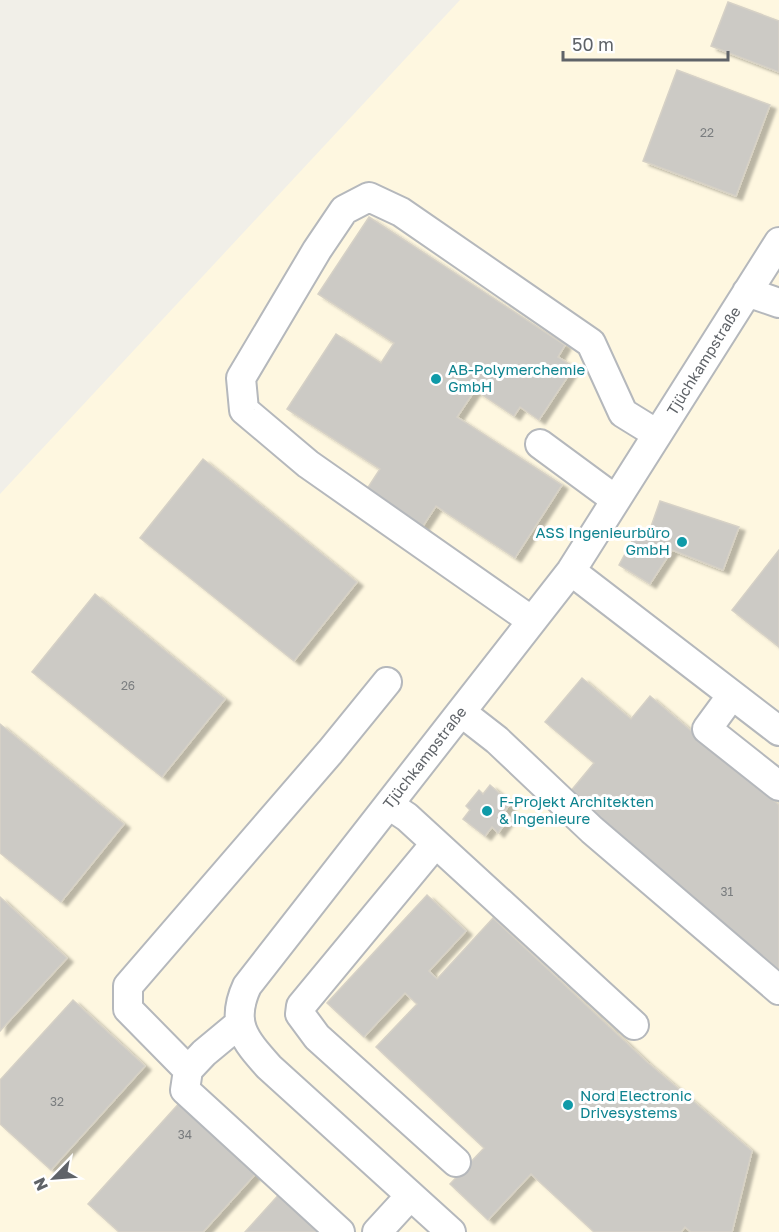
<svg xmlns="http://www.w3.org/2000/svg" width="779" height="1232" viewBox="0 0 779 1232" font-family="'Golos Text',sans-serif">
<defs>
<filter id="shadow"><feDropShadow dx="6" dy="4" stdDeviation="1.5" flood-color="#0004"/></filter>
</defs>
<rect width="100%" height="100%" fill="#f1efe8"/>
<!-- commercial -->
<path fill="#fef7e0" d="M460 0H779V1232H0V494Z"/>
<!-- building -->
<path fill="#cccac5" stroke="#d6d1c6" stroke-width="1.5" filter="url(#shadow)" d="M728 2 779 21V72L711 46Z
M677 70 770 105 736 196 643 161Z
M369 217 565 345 558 357 574 367 539 420 520 407 514 416 475 390 457 417 562 485 515 558 436 506 421 529 365 492 380 469 287 409 336 334 381 363 394 343 318 294Z
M203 459 357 582 294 661 140 538Z
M660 501 739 527 723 570 672 550 650 584 619 565 638 530 648 535Z
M779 550V647L732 610Z
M95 594 225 699 162 777 32 672Z
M582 678 631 719 650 696 779 805V978L565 798 594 763 545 722Z
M0 724 124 824 61 902 0 853Z
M490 785 511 803 504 812 510 817 498 833 492 827 485 836 463 819 470 810 466 806 479 790 483 794Z
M427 895 466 931 429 971 437 979 493 918 647 1062 752 1151 732 1232H691L685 1227 681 1232H594L531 1174 488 1220 450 1184 484 1148 376 1047 417 1004 405 993 364 1037 327 1003Z
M0 897 67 958 0 1031Z
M73 1000 145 1066 51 1170 0 1124V1080Z
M182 1100 259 1170 203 1232H119L88 1204Z
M282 1191 327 1232H245Z"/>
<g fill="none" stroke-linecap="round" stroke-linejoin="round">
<defs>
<path id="minor" d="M747 292 779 303
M540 444 616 500
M571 571 779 731
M532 621 308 464 244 410 241 378 317 250 344 210 369 197 401 212 591 343 623 413 657 434
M732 695 707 729 779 786
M461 712 497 740 592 830 779 990
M389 805 407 817 634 1025
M435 844 301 1006 300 1014 317 1037 456 1162
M239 1024 204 1053 188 1070 185 1090 340 1232
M188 1070 128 1009V986L330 752 387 682
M377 1232 410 1196
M451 1232 269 1067C244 1039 230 1023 247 986L571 571 779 242"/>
</defs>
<!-- minor casing -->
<use href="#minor" stroke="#b5b8bc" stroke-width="32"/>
<!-- minor -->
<use href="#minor" stroke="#fff" stroke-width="28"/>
</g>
<!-- markers -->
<g fill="#0f9aa8" stroke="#fff" stroke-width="2">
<circle cx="436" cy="379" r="6"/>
<circle cx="682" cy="542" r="6"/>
<circle cx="487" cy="811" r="6"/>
<circle cx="568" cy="1105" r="6"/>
</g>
<g text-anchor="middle" stroke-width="6" stroke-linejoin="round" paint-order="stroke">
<!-- number labels -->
<g font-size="12" fill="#7a7d7f">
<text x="707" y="137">22</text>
<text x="128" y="690">26</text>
<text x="727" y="896">31</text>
<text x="57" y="1106">32</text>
<text x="185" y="1139">34</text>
</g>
<!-- street labels -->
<g font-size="15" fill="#5f6368" stroke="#fff">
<text transform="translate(704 361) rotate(-58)" y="5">Tjüchkampstraße</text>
<text transform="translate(425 758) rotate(-52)" y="5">Tjüchkampstraße</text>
</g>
<!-- culture labels -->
<g font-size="15" fill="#0d838f" stroke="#fff" text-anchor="start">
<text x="448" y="375">AB-Polymerchemie<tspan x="448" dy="17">GmbH</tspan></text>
<text x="670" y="538" text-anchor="end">ASS Ingenieurbüro<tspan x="670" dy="17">GmbH</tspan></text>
<text x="499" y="807">F-Projekt Architekten<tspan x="499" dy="17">&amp; Ingenieure</tspan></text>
<text x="580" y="1101">Nord Electronic<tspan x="580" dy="17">Drivesystems</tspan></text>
</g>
</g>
<!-- north arrow -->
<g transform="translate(54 1178) rotate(245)" stroke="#ffffff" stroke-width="4.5" paint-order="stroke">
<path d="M0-4.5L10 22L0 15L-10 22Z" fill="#5f6368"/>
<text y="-9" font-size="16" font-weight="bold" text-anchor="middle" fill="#5f6368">N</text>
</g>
<!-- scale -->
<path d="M563 51v9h165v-9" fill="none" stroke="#5f6368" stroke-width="3"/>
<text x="572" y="51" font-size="18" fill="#5f6368" stroke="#ffffff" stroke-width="4.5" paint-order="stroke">50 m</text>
</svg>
